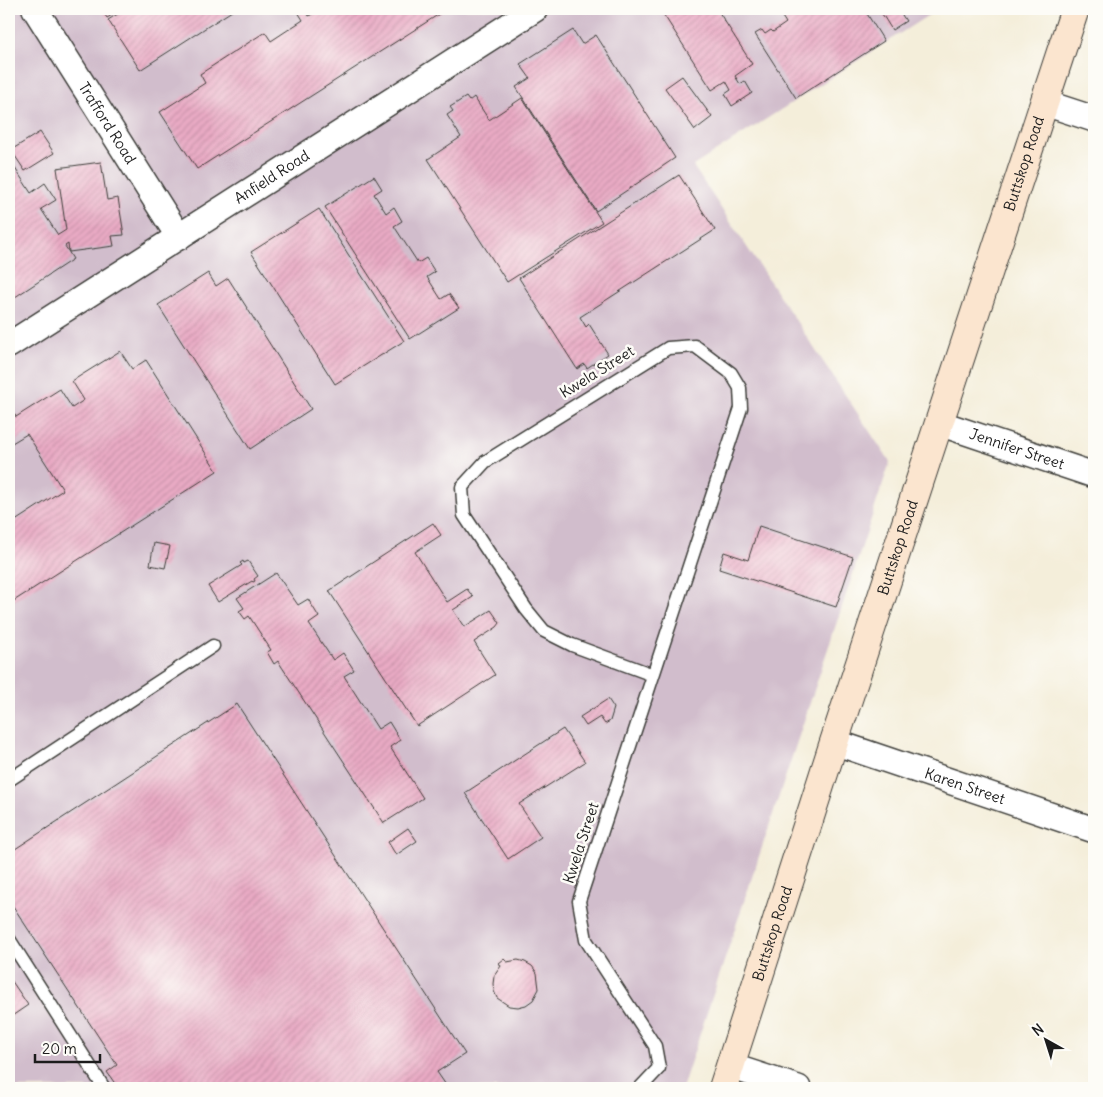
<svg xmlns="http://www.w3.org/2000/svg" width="1103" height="1097" viewBox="0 0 1103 1097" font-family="Delius,sans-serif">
<defs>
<pattern id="building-hatch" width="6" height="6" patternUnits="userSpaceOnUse" patternTransform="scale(1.25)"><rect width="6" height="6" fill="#e9aac4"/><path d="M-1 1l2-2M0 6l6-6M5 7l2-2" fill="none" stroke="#c792a8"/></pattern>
</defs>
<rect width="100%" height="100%" fill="#fdfcf7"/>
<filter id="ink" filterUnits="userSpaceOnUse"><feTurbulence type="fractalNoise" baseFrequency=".02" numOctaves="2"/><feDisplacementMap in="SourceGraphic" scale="10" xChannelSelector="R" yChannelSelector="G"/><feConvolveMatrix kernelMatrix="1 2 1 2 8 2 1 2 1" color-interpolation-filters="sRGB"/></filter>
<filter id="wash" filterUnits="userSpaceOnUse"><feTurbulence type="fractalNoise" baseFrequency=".0096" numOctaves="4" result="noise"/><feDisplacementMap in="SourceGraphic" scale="20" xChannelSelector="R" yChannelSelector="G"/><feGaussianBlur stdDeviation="1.12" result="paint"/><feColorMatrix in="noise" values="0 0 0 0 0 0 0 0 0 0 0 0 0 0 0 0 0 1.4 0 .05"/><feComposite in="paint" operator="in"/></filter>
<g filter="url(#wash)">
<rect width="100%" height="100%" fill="#f4eeda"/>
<!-- industrial -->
<path fill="#d1bdcc" d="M9 9H938L693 166 890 462 682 1088H9Z"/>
<g id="blocks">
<!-- building -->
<path fill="url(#building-hatch)" d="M101 9H122L107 18Z
M126 9H235L140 70 108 20Z
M303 9H305L309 16 320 9H447L197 169 160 112 205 83 200 74 265 32 271 41 303 20 298 12Z
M660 9H717L752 64 735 76 740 84 745 81 752 93 732 106 725 94 731 90 726 81 712 90Z
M785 9H864L884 41 796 98 755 34 762 30 765 34 771 30 773 32 786 23 779 12Z
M879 9H898L906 21 892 30Z
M573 30 582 44 596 35 675 158 596 211 516 87 530 78 520 64Z
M682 76 712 117 695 130 665 88Z
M466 97 469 101 474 97 489 120 522 98 602 222 507 282 428 159 461 137 447 115 453 111 450 107Z
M40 132 54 153 25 171 11 150Z
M9 159 31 193 45 183 56 200 41 209 58 235 66 230 57 168 101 162 107 200 118 198 124 235 112 236 114 246 69 252 68 244 65 246 73 259 9 301Z
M679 175 715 230 580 317 586 327 589 324 608 354 587 368 584 364 577 369 519 278Z
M374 176 382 189 374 194 386 213 394 207 402 221 394 226 418 263 426 258 435 272 427 277 441 299 449 294 459 308 410 339 325 207Z
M319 209 404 341 335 384 251 252Z
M208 273 216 286 228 278 311 409 250 449 158 305Z
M120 351 132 369 146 360 217 471 9 604V525L63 490 27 434 12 443 9 438V405L16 417 60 389 72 408 84 400 72 381Z
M433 523 441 535 415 552 447 602 467 589 473 597 453 610 464 627 491 610 500 623 497 627 474 642 495 675 417 726 329 591Z
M759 526 853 557 836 607 719 569 724 552 748 560Z
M154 543 170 546 165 568 150 565Z
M243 561 244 563 248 561 258 576 254 579 255 581 253 582 252 581 218 602 208 586 242 565 240 563Z
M276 573 298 605 308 599 319 617 309 624 333 660 343 653 354 670 344 676 378 729 389 722 400 740 390 747 423 798 384 823 278 661 274 664 267 652 271 650 249 616 245 619 239 611 244 608 237 598Z
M608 699 614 708 610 721 605 724 600 717 586 726 580 717Z
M237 704 465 1054 437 1072 448 1088H118L107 1072 117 1065 9 900V853Z
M563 729 585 762 519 804 541 837 508 859 465 793Z
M408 828 417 841 396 855 388 842Z
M504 959 507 962 518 960 525 962 532 966 537 973 539 989 533 1000 526 1005 518 1007 509 1006 497 998 494 991 493 984 494 976 501 966 499 963Z
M9 977 28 1005 9 1018Z"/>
</g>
</g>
<g filter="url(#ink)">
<use href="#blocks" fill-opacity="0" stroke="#3c3c38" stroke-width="1"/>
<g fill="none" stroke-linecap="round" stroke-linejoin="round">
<defs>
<path id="lane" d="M9 780 213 646
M9 939 104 1088
M640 1088 659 1068 655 1046 586 940 579 901 741 408 740 388 731 373 695 346 668 348 485 462 462 487 464 515 526 609 544 631 572 645 653 675"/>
<g id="street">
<path id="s1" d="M35 9 179 237"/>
<path d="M1045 103 1094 119"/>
<path id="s2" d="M9 345 535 9"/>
<path id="s3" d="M939 423 1094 475"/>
<path id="s4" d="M834 742 1094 830"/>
<path d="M730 1066 798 1088"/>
</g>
<g id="secondary">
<path id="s5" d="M723 1088 834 742 1075 9"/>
</g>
</defs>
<!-- lane casing -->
<use href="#lane" stroke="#3c3c38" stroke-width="15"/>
<!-- street casing -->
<use href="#street" stroke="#3c3c38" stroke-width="28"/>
<!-- secondary casing -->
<use href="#secondary" stroke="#3c3c38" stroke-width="30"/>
<!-- lane -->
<use href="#lane" stroke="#fff" stroke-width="12"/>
<!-- street -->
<use href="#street" stroke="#fff" stroke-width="25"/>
<!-- secondary -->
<use href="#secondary" stroke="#fbe5cf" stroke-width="28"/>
</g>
</g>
<g text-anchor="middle" stroke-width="5" stroke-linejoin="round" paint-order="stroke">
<!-- street labels -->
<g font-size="15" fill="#1c1c1c" stroke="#fdfcf7">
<text dy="5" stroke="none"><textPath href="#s1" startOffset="135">Trafford Road</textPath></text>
<text dy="5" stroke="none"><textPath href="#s5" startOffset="972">Buttskop Road</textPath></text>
<text dy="5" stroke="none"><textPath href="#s2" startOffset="312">Anfield Road</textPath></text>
<text transform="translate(597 372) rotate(-32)" y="5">Kwela Street</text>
<text dy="5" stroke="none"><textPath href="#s3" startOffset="82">Jennifer Street</textPath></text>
<text dy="5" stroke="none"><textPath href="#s5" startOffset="568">Buttskop Road</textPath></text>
<text dy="5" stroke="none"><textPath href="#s4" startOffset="138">Karen Street</textPath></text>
<text transform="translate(581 843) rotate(-72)" y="5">Kwela Street</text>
<text dy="5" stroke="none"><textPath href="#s5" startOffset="162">Buttskop Road</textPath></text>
</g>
</g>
<!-- margin -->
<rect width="1103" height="1097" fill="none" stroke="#fdfcf7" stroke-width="30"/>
<!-- north arrow -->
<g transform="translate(1046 1040) rotate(321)" stroke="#fdfcf7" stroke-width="4" paint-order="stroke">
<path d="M0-4L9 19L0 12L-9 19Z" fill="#1c1c1c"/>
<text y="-8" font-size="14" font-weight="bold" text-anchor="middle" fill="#1c1c1c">N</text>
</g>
<!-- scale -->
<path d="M35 1054v8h65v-8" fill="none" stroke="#1c1c1c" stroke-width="2.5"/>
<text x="42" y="1054" font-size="15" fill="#1c1c1c" stroke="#fdfcf7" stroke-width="4" paint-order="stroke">20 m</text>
</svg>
